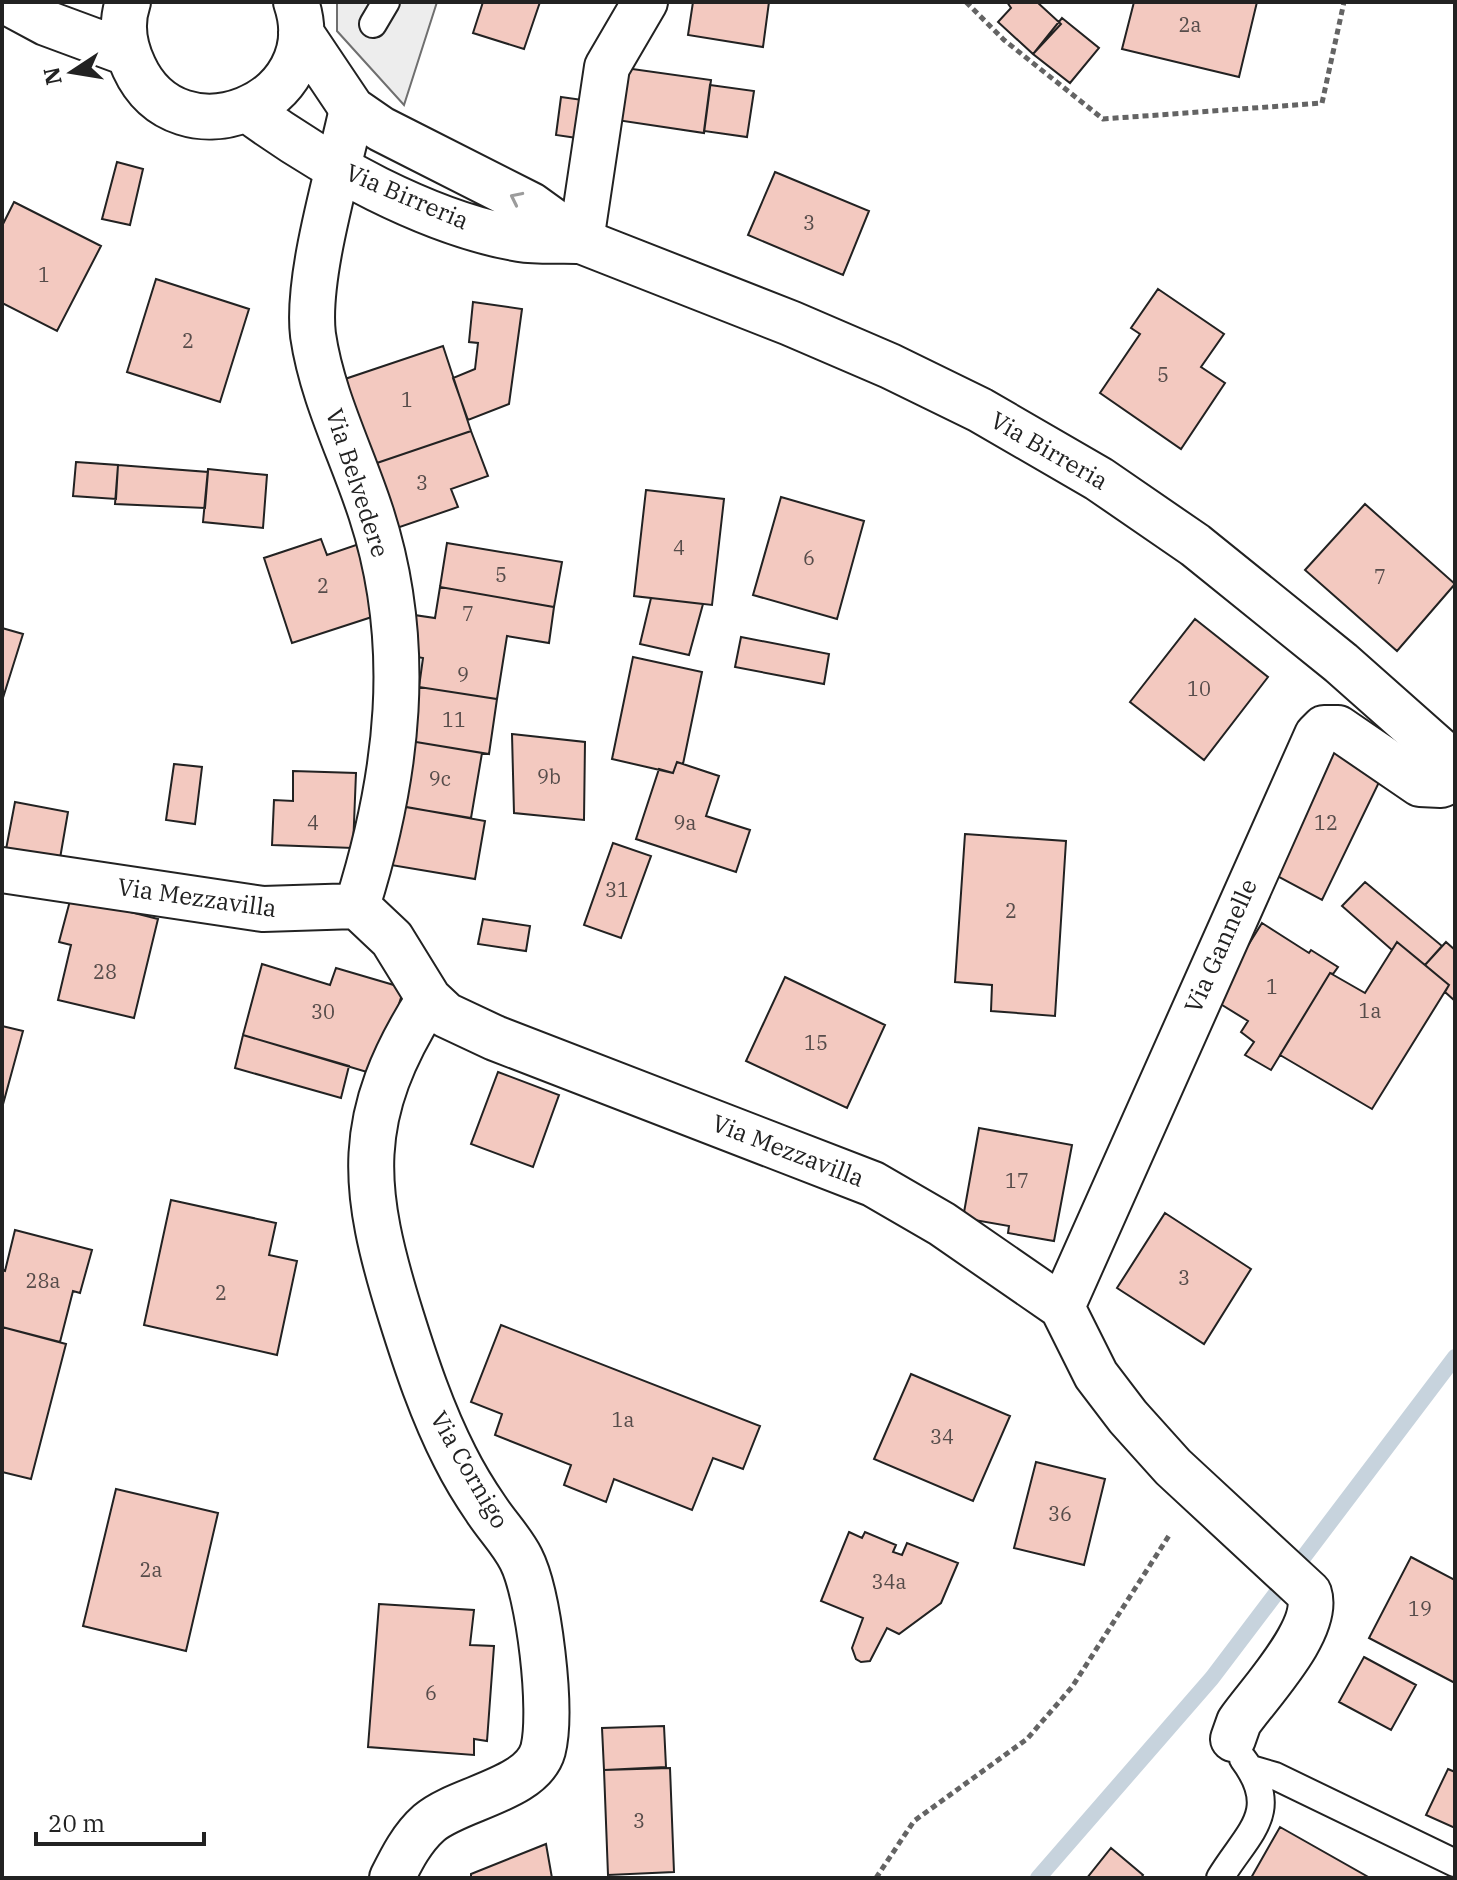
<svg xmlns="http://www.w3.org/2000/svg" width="1457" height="1880" viewBox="0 0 1457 1880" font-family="'IBM Plex Serif',serif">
<rect width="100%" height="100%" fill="#fff"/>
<!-- parking -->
<path fill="#ededed" stroke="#6f6f6f" stroke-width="2" d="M337 2H437L404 105 337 31Z"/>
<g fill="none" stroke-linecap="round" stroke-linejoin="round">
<!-- stream -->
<path stroke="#c7d3dd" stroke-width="16" d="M1038 1878 1212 1678 1455 1357"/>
</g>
<!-- building -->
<path fill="#f3c9c0" stroke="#222" stroke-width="2" d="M483 2H540L524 49 473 33Z
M693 2H769L763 47 688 35Z
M1037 2 1061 24 1033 54 998 22 1011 8 1007 2Z
M1134 2H1257L1239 77 1122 49Z
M1062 18 1099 48 1070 83 1033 54Z
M618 67 711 80 704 133 610 119Z
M710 85 754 91 747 137 704 131Z
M561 97 590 101 584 139 556 135Z
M117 162 143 169 130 225 102 219Z
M775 172 869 211 843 275 748 235Z
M14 202 101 246 57 331 2 303V226Z
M156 279 249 309 220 402 127 372Z
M1158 289 1224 334 1201 367 1225 383 1181 449 1100 393 1140 334 1131 328Z
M473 302 522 309 509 404 468 420 453 378 475 369 478 343 469 342Z
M443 346 471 431 374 464 345 379Z
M471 431 488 476 451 489 458 507 391 530 374 464Z
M76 462 118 465 116 499 73 496Z
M118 465 208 472 205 508 115 504Z
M208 469 267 475 263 528 203 522Z
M646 490 724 499 712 605 634 596Z
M781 497 864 521 837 619 753 595Z
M1365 504 1455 584 1397 651 1305 570Z
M321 539 327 555 359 544 381 614 292 643 264 558Z
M447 543 562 562 554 607 440 587Z
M440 587 554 607 549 643 507 636 497 699 419 687 423 658 407 655 414 615 435 618Z
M651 598 703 604 689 655 640 644Z
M1195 619 1268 677 1204 760 1130 702Z
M2 628 23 634 2 701Z
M741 637 829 654 824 684 735 667Z
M633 657 702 672 683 764 677 762 673 773 612 759Z
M419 687 497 699 489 754 410 741Z
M512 734 585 742 584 820 514 813Z
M410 741 482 753 471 818 399 806Z
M1329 750 1383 774 1322 900 1268 871Z
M677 762 719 776 706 816 750 830 736 872 636 839 659 769 673 773Z
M174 764 202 767 195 824 166 820Z
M293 771 356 773 353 848 272 845 274 800 293 801Z
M15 802 68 812 58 870 4 860Z
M401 806 485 821 475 879 391 865Z
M965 834 1066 841 1055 1016 991 1011 992 985 955 982Z
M613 843 651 856 621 938 584 925Z
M1365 882 1442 946 1425 965 1397 942 1392 950 1342 906Z
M71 897 158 919 134 1018 58 1000 71 945 59 942Z
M483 919 530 926 526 951 478 944Z
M1262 923 1309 953 1311 950 1338 967 1333 974 1330 973 1271 1070 1245 1055 1254 1042 1241 1032 1248 1021 1214 1000Z
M1397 942 1449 985 1372 1109 1280 1055 1330 973 1365 993Z
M1446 942 1455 950V1001L1445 992 1449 985 1425 965Z
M262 964 330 985 336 968 404 988 377 1075 243 1035Z
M785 977 885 1025 847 1108 746 1061Z
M2 1026 23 1031 2 1108Z
M243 1035 349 1066 341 1098 235 1068Z
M498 1072 559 1095 533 1167 471 1144Z
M979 1128 1072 1145 1054 1241 1008 1233 1009 1226 963 1218Z
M171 1200 276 1223 269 1255 297 1261 277 1355 144 1325Z
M1165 1213 1251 1269 1204 1344 1117 1288Z
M15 1230 92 1250 80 1293 73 1291 60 1342 2 1327V1270L5 1271Z
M501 1325 760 1426 743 1469 713 1458 692 1510 614 1479 606 1502 564 1485 571 1465 495 1435 502 1414 471 1402Z
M2 1327 66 1344 31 1479 2 1472Z
M911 1374 1010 1416 973 1501 874 1459Z
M1036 1462 1105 1479 1084 1565 1014 1548Z
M116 1489 218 1513 186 1651 83 1626Z
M849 1532 862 1538 865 1532 896 1545 893 1552 902 1555 907 1543 958 1563 941 1603 899 1634 887 1628 870 1661 861 1662 856 1659 852 1648 863 1618 821 1601Z
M1411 1557 1455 1580V1683L1369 1638Z
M379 1604 474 1610 470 1645 494 1646 487 1741 474 1739V1755L368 1747Z
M1364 1657 1416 1685 1391 1730 1339 1702Z
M664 1726 666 1767 604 1770 602 1728Z
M670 1768 674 1872 608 1875 604 1770Z
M1448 1769 1455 1772V1828L1426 1815Z
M1280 1827 1370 1878H1251Z
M546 1844 552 1878H471V1874Z
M1111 1848 1143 1875 1141 1878H1087Z"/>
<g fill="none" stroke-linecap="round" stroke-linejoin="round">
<defs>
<path id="lane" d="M373 24 386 2
M1251 1769 1275 1776 1455 1863
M1220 1878C1247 1833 1283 1812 1243 1759"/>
<path id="street" d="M352 109C339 170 306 276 313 335 322 397 352 454 371 513 414 645 398 776 357 906
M581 241 607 67 645 2
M2 870 263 909 357 906 392 939 429 999 446 1015 495 1038 873 1184 942 1224 1062 1307 1096 1375 1128 1417 1173 1467 1309 1593C1321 1629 1260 1692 1239 1722L1233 1739
M1062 1307 1317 735 1324 728H1338L1420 784 1441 785 1455 779
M392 1878C402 1858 412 1838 429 1823 458 1798 532 1790 543 1750 553 1711 539 1594 521 1559 512 1541 497 1526 486 1509 475 1493 464 1475 455 1457 432 1412 416 1364 401 1316 361 1188 353 1117 429 999"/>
<path id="secondary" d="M7 2 46 23 127 53
M128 2C120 25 124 46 134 67 179 165 331 104 296 2
M301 33 352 109 381 129 531 205 581 241 790 323 890 366 980 410 1099 479 1195 545 1341 663 1455 764
M248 110C321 164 429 224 520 239 539 242 561 240 581 241"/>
</defs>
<!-- lane casing -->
<use href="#lane" stroke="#222" stroke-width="30"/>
<!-- street casing -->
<use href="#street" stroke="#222" stroke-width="48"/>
<!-- secondary casing -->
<use href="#secondary" stroke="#222" stroke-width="48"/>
<!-- path -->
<path stroke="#646464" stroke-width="5" stroke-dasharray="6 4" stroke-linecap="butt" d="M966 2 1004 40 1103 119 1322 103 1344 2
M876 1878 914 1821 1027 1739 1072 1687 1170 1534"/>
<!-- lane -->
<use href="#lane" stroke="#fff" stroke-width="26"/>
<!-- street -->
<use href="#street" stroke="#fff" stroke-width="44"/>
<!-- secondary -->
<use href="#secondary" stroke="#fff" stroke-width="44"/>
</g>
<!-- one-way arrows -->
<defs><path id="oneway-chevron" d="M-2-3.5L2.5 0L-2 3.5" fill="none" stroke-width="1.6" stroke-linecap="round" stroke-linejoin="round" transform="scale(2)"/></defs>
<use stroke="#9c9c9c" href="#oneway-chevron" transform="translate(516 198) rotate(-154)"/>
<g text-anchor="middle" stroke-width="6" stroke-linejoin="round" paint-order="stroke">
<!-- number labels -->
<g font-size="20" fill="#564c4a">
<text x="1190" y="32">2a</text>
<text x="809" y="230">3</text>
<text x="44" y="282">1</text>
<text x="188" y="348">2</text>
<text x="1163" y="382">5</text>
<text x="407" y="407">1</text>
<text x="422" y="490">3</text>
<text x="679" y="555">4</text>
<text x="809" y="565">6</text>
<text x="501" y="582">5</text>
<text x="1380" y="584">7</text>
<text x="323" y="593">2</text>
<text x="468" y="621">7</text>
<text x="463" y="682">9</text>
<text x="1199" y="696">10</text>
<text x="454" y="727">11</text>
<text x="549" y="784">9b</text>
<text x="440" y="786">9c</text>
<text x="313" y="830">4</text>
<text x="685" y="830">9a</text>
<text x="1326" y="830">12</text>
<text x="617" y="897">31</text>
<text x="1011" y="918">2</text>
<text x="105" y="979">28</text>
<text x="1272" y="994">1</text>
<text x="1370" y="1018">1a</text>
<text x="323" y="1019">30</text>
<text x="816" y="1050">15</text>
<text x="1017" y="1188">17</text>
<text x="1184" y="1285">3</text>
<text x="43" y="1288">28a</text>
<text x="221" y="1300">2</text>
<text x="623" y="1427">1a</text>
<text x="942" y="1444">34</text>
<text x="1060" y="1521">36</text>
<text x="151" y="1577">2a</text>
<text x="889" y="1589">34a</text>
<text x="1420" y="1616">19</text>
<text x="431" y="1700">6</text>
<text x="639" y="1828">3</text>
</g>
<!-- street labels -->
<g font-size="24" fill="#222" stroke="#fff">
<text transform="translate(407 197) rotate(23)" y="8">Via Birreria</text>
<text transform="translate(1049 451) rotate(30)" y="8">Via Birreria</text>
<text transform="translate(357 483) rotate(72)" y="8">Via Belvedere</text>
<text transform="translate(197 898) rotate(8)" y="8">Via Mezzavilla</text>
<text transform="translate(1221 946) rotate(-66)" y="8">Via Gannelle</text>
<text transform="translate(788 1151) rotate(21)" y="8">Via Mezzavilla</text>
<text transform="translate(469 1470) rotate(60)" y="8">Via Cornigo</text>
</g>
</g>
<!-- border -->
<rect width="1457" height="1880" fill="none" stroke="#222222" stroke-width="8"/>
<!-- north arrow -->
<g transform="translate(72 72) rotate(258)" stroke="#ffffff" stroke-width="6" paint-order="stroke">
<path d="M0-6L14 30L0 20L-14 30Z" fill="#222222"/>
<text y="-12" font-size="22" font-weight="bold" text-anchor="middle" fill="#222222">N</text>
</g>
<!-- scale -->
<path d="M36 1832v12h168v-12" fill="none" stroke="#222222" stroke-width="4"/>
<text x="48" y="1832" font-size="24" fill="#222222" stroke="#ffffff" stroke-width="6" paint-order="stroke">20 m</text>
</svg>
